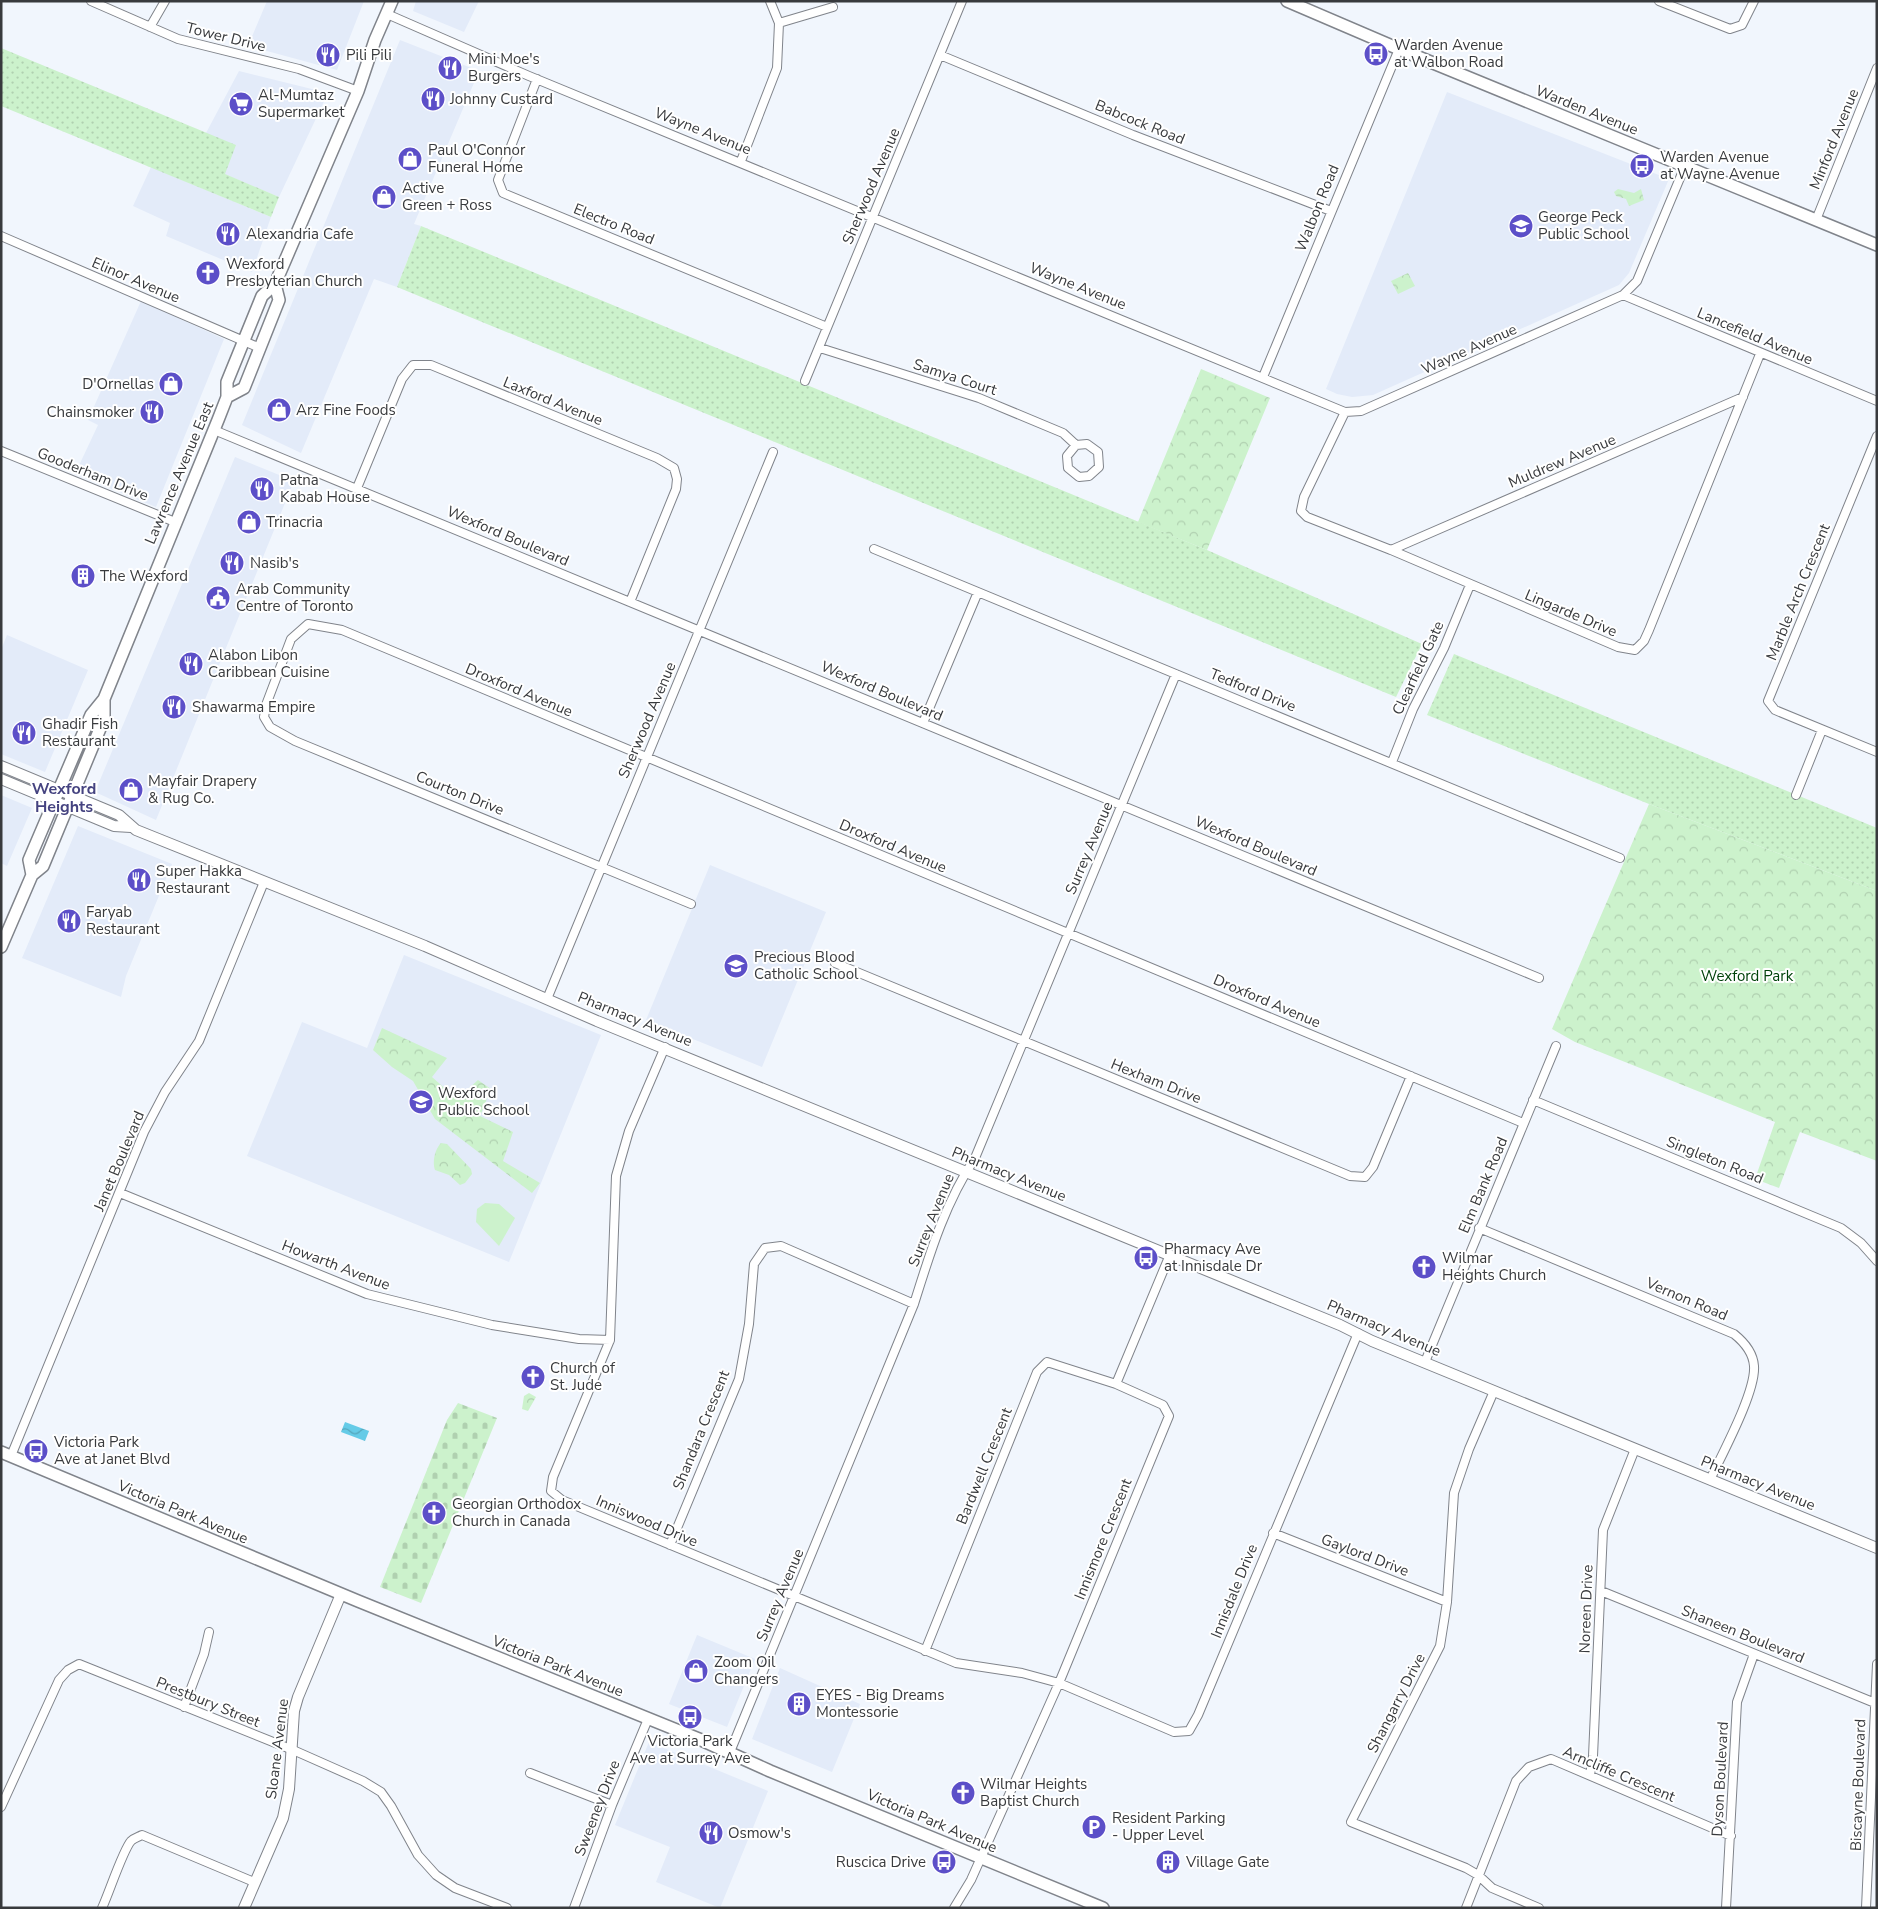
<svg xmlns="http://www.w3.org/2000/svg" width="1878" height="1909" viewBox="0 0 1878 1909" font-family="'Nunito Sans',sans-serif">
<defs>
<pattern id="grass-dots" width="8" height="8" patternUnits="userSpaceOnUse" patternTransform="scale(1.25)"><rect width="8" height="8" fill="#ccf2cc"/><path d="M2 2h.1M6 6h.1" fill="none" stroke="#b0d0b0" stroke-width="1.8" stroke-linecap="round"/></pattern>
<pattern id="cemetery-stones" width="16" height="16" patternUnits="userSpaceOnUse" patternTransform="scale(1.25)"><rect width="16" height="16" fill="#ccf2cc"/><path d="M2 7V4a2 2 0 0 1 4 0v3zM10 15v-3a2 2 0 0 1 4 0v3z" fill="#b0d0b0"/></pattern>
<pattern id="park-crowns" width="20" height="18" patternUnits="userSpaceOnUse" patternTransform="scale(1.25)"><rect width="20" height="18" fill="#ccf2cc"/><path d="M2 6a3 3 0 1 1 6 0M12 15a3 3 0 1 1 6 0" fill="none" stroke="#b0d0b0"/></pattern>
<pattern id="water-waves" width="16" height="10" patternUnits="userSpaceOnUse" patternTransform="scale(1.25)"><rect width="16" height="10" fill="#65cbe7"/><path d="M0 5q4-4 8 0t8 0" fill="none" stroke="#54a6bc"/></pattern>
</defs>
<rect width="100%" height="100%" fill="#f1f6fd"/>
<!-- built -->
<path fill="#e3ebf9" d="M267 1H364L337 70 248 46Z
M416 1H479L464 32 413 11Z
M400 40 479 71 414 224 421 226 397 287 374 279 301 453 242 425Z
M239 71 328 93 279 197 224 174 206 133Z
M1447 92 1669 179 1629 273 1619 285 1373 395 1352 397 1337 394 1326 389Z
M151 167 271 217 252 272 166 236 170 223 133 206Z
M141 301 224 339 156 507 75 474 98 425 88 420Z
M235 457 294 481 156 820 95 792Z
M7 635 88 670 45 772 1 754V650Z
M1 795 32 808 7 866 1 863Z
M78 826 172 864 126 976 121 997 22 958Z
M710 865 826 912 762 1067 646 1020Z
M404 955 601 1035 509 1262 247 1156 302 1022 367 1048Z
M697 1635 755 1659 727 1727 669 1704Z
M780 1668 860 1704 832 1772 752 1739Z
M649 1742 768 1791 720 1908 656 1882 670 1847 615 1825Z"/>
<!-- grass -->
<path fill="url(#grass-dots)" d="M1 48 236 145 225 174 279 197 271 217 1 106Z
M421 226 1207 550 1422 644 1396 697 397 287Z
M1454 654 1877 828V891L1649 804 1427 715Z"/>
<!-- cemetery -->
<path fill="url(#cemetery-stones)" d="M458 1403 497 1418 421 1603 380 1587 447 1420Z"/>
<!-- park -->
<path fill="url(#park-crowns)" d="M1618 189 1634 193 1641 189 1644 200 1629 206 1626 199 1616 196 1614 192Z
M1408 273 1415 286 1398 294 1391 281Z
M1201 369 1270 398 1207 550 1138 522Z
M1649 804 1877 891V1161L1800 1132 1779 1188 1755 1179 1775 1122 1575 1042 1552 1029Z
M382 1028 447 1058 432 1077 457 1099 478 1080 491 1089 480 1116 513 1132 503 1161 540 1183 532 1193 435 1119 413 1081 392 1067 373 1050Z
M441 1143 447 1144 471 1169 472 1174 465 1183 460 1185 449 1175 435 1170C432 1162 435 1149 441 1143Z
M529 1393 536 1397 528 1411 522 1409 524 1396Z"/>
<!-- garden -->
<path fill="#ccf2cc" d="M485 1203 499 1204 515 1218 499 1246 476 1222 477 1209Z"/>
<!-- water -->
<path fill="url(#water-waves)" d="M345 1422 369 1431 365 1441 341 1432Z"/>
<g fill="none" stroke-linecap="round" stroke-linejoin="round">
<defs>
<path id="minor" d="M91 1 178 39 299 69 358 91
M1659 1 1730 29 1742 25 1754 1
M387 14 529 76 1345 412 1361 411 1623 295 1637 281 1685 166
M779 23 833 7
M150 27 165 1
M940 55 1133 135 1331 211
M537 79 498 180 503 193 827 327
M741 161 777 68 779 23 770 1
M1816 220 1877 68
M1 236 260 348
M1623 295 1877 401
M820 348 979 398 1063 433 1076 445 1087 444 1098 452 1099 467 1089 476 1079 477 1068 468 1067 456 1076 445
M1263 377 1399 49
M805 381 962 1
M1345 412 1304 497 1301 511 1307 517 1391 550 1618 647 1635 650 1644 641 1649 630 1760 354
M214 430 1539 978
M1877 436 1768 701 1775 710 1877 752
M1 451 175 522
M357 488 402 379 413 365H431L657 458 674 468 677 479 676 489 630 602
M874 549 1620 858
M1391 550 1743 397
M923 723 978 592
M1392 762 1413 709 1444 648 1470 585
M1796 795 1822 730
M691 904 295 741 270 727 264 717 266 705 291 639 308 624 342 630 1523 1123
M835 963 1350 1176 1365 1177 1373 1167 1411 1076
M547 999 773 452
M665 1047 629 1131 616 1176 610 1340 553 1477 551 1491 562 1500 956 1663 1022 1673 1059 1683 1174 1732 1189 1731 1198 1715 1358 1333
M1533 1100 1841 1228 1861 1243 1877 1261
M120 1193 367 1294 492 1325 579 1339 610 1340
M1479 1228 1734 1334C1744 1342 1753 1352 1754 1366 1756 1392 1722 1454 1710 1480
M1425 1362 1556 1046
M1494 1391 1469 1449 1454 1493 1447 1602 1440 1646 1351 1822 1466 1868 1478 1875 1492 1888 1539 1908
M11 1456 144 1132 165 1092 199 1041 264 882
M1273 1533 1447 1602
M670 1545 739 1379 749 1324 754 1264 765 1248 781 1246 914 1304
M1601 1591 1875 1703
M925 1651 1037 1372 1047 1362 1116 1384
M184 1707 204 1654 209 1632
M730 1752 914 1304C930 1253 945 1203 975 1158L1176 674
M530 1773 612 1805
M1590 1775 1593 1756 1603 1530 1635 1449
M1 1807 59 1680 68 1670 79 1664 293 1750 363 1781 381 1792 391 1806 418 1855 436 1875 455 1888 507 1908
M102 1908C109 1893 123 1850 131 1841 134 1838 138 1837 142 1835L254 1882
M574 1908 612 1805 648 1719
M954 1908 971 1880 1059 1683 1169 1416 1163 1405 1116 1384 1169 1257
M1466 1908 1516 1781 1529 1767 1551 1759 1731 1836
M1726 1908 1737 1702 1754 1654
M1866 1908 1877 1664"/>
<path id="tertiary" d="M1 766 119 815 136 830 425 946 597 1021 1340 1325 1372 1341 1877 1548
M1 779 114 826 131 827
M244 1908 283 1818 289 1789 294 1711 298 1697 341 1594"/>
<path id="secondary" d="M1287 1 1399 49 1877 245
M227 397 244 388 279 300 275 284
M32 875 43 866 104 719V699
M1 947 32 875 29 860 91 715 104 699 218 420 227 397V382L262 296 275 284 358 91 375 40 392 1
M1 1452 358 1601 699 1739 770 1771 1103 1908"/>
</defs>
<!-- minor casing -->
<use href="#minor" stroke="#80848b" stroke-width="10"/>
<!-- tertiary casing -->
<use href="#tertiary" stroke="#80848b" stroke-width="12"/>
<!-- secondary casing -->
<use href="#secondary" stroke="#80848b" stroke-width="14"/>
<!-- minor -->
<use href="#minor" stroke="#fff" stroke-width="8"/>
<!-- tertiary -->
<use href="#tertiary" stroke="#fff" stroke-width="10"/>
<!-- secondary -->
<use href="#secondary" stroke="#fff" stroke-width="11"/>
</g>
<!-- icons -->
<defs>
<symbol id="bus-disc" viewBox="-11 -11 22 22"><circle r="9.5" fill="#5c4fc8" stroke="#fff"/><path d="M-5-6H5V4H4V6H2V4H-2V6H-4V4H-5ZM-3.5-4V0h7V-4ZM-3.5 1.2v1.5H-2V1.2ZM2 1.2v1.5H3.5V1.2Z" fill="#fff"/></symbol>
<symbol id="restaurant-disc" viewBox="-11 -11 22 22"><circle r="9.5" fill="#5c4fc8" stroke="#fff"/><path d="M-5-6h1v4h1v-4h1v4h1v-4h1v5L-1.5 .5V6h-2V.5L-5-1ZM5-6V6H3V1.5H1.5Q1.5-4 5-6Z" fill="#fff"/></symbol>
<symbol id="supermarket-disc" viewBox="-11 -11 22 22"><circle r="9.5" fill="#5c4fc8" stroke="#fff"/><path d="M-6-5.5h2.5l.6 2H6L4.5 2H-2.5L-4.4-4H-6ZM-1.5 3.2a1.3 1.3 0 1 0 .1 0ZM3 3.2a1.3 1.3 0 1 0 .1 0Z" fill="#fff"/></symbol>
<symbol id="shop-disc" viewBox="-11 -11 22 22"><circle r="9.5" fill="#5c4fc8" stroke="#fff"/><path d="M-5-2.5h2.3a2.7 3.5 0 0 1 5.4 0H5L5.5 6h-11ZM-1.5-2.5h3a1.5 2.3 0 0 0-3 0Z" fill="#fff"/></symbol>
<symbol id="school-disc" viewBox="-11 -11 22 22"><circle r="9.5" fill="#5c4fc8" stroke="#fff"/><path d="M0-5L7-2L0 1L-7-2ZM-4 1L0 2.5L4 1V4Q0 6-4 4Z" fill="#fff"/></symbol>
<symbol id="church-disc" viewBox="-11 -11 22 22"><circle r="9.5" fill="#5c4fc8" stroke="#fff"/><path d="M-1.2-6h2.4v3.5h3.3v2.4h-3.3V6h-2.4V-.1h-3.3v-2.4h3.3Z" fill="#fff"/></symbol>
<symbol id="building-disc" viewBox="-11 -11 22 22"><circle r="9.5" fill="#5c4fc8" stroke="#fff"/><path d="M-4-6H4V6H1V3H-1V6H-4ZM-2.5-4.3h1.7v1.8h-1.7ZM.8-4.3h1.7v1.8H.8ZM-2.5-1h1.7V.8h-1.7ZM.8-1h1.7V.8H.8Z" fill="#fff"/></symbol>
<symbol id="civic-disc" viewBox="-11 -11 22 22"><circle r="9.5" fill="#5c4fc8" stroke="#fff"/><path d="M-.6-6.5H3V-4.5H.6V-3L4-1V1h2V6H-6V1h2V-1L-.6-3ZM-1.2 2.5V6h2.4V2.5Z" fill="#fff"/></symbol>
<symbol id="parking-disc" viewBox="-11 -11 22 22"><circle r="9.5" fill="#5c4fc8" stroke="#fff"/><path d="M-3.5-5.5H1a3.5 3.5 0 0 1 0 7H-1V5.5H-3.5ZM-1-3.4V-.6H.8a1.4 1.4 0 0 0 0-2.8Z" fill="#fff"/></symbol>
</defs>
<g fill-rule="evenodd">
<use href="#bus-disc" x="1362" y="40" width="28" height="28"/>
<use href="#restaurant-disc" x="314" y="41" width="28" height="28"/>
<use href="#restaurant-disc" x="436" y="54" width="28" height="28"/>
<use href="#restaurant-disc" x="419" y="85" width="28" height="28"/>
<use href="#supermarket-disc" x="227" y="90" width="28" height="28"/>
<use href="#shop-disc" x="396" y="145" width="28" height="28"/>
<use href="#bus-disc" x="1628" y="152" width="28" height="28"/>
<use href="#shop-disc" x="370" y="183" width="28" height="28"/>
<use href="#school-disc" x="1507" y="212" width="28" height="28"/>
<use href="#restaurant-disc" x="214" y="220" width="28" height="28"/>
<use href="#church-disc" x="194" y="259" width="28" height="28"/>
<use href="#shop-disc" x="157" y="370" width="28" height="28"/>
<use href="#shop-disc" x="265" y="396" width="28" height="28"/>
<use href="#restaurant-disc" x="138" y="398" width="28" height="28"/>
<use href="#restaurant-disc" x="248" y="475" width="28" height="28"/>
<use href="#shop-disc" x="235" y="508" width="28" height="28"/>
<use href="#restaurant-disc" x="218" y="549" width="28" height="28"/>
<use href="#building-disc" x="69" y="562" width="28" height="28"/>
<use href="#civic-disc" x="204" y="584" width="28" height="28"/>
<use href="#restaurant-disc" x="177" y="650" width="28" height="28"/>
<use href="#restaurant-disc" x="160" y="693" width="28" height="28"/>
<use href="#restaurant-disc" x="10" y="719" width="28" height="28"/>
<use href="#shop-disc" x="117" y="776" width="28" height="28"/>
<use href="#restaurant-disc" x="125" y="866" width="28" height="28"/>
<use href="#restaurant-disc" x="55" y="907" width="28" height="28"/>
<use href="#school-disc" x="722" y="952" width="28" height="28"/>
<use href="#school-disc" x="407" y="1088" width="28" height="28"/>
<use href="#bus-disc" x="1132" y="1244" width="28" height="28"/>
<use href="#church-disc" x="1410" y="1253" width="28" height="28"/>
<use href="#church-disc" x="519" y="1363" width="28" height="28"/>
<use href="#bus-disc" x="22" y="1437" width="28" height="28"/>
<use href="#church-disc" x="420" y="1499" width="28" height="28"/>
<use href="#shop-disc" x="682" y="1657" width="28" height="28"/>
<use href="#building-disc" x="785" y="1690" width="28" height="28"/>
<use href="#bus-disc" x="676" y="1703" width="28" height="28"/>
<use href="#church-disc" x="949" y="1779" width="28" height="28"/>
<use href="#parking-disc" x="1080" y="1813" width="28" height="28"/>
<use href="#restaurant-disc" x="697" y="1819" width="28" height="28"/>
<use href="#bus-disc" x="930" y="1848" width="28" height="28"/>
<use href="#building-disc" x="1154" y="1848" width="28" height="28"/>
</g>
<g text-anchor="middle" stroke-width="4" stroke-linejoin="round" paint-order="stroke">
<!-- street labels -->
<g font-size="15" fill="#383a3d" stroke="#fff">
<text transform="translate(226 37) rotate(14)" y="5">Tower Drive</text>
<text transform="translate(1587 110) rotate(22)" y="5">Warden Avenue</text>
<text transform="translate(1140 122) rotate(22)" y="5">Babcock Road</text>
<text transform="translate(703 131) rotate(22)" y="5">Wayne Avenue</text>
<text transform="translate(1834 139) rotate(-68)" y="5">Minford Avenue</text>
<text transform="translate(871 186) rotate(-67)" y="5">Sherwood Avenue</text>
<text transform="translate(1317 208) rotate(-68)" y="5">Walbon Road</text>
<text transform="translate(614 224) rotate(22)" y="5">Electro Road</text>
<text transform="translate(136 280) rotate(23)" y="5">Elinor Avenue</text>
<text transform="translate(1078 286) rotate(22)" y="5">Wayne Avenue</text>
<text transform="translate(1755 336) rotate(23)" y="5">Lancefield Avenue</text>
<text transform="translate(1469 349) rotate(-24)" y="5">Wayne Avenue</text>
<text transform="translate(955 377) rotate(18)" y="5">Samya Court</text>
<text transform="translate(553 401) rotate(22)" y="5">Laxford Avenue</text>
<text transform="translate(1562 461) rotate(-23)" y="5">Muldrew Avenue</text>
<text transform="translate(179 473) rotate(-67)" y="5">Lawrence Avenue East</text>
<text transform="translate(93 474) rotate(22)" y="5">Gooderham Drive</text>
<text transform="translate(508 536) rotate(23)" y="5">Wexford Boulevard</text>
<text transform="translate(1798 592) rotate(-68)" y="5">Marble Arch Crescent</text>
<text transform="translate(1571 613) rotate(23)" y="5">Lingarde Drive</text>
<text transform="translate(1418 668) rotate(-65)" y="5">Clearfield Gate</text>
<text transform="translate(519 690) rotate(23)" y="5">Droxford Avenue</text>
<text transform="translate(1253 690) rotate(22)" y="5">Tedford Drive</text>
<text transform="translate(882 691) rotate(23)" y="5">Wexford Boulevard</text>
<text transform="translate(647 720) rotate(-67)" y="5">Sherwood Avenue</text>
<text transform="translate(460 793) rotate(22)" y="5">Courton Drive</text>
<text transform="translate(893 846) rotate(23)" y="5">Droxford Avenue</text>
<text transform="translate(1256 846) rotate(23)" y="5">Wexford Boulevard</text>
<text transform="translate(1089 848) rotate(-67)" y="5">Surrey Avenue</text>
<text transform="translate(1267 1001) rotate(23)" y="5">Droxford Avenue</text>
<text transform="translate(635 1019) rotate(22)" y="5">Pharmacy Avenue</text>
<text transform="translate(1156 1081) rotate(22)" y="5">Hexham Drive</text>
<text transform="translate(1715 1160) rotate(22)" y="5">Singleton Road</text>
<text transform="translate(119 1161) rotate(-67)" y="5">Janet Boulevard</text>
<text transform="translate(1009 1174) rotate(22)" y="5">Pharmacy Avenue</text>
<text transform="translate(1483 1185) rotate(-67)" y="5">Elm Bank Road</text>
<text transform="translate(931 1220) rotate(-68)" y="5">Surrey Avenue</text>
<text transform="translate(336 1265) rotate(21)" y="5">Howarth Avenue</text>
<text transform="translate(1687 1299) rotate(23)" y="5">Vernon Road</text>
<text transform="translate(1384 1328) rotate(23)" y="5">Pharmacy Avenue</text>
<text transform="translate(701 1430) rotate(-68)" y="5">Shandara Crescent</text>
<text transform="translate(984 1466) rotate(-68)" y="5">Bardwell Crescent</text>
<text transform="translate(1758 1483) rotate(22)" y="5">Pharmacy Avenue</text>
<text transform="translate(183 1512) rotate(23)" y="5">Victoria Park Avenue</text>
<text transform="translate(647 1521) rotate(23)" y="5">Inniswood Drive</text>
<text transform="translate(1103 1539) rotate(-68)" y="5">Innismore Crescent</text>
<text transform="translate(1365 1555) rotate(21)" y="5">Gaylord Drive</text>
<text transform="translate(1234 1591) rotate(-68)" y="5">Innisdale Drive</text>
<text transform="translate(780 1595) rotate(-67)" y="5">Surrey Avenue</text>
<text transform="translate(1586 1609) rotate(-88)" y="5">Noreen Drive</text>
<text transform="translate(1743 1634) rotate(22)" y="5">Shaneen Boulevard</text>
<text transform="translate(558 1666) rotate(22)" y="5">Victoria Park Avenue</text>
<text transform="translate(208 1702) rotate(22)" y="5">Prestbury Street</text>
<text transform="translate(1396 1703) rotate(-63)" y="5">Shangarry Drive</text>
<text transform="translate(277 1749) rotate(-83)" y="5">Sloane Avenue</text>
<text transform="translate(1619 1774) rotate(23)" y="5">Arncliffe Crescent</text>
<text transform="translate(1720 1779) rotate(-87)" y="5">Dyson Boulevard</text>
<text transform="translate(1858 1785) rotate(-88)" y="5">Biscayne Boulevard</text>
<text transform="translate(597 1808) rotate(-69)" y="5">Sweeney Drive</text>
<text transform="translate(932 1821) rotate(23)" y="5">Victoria Park Avenue</text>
</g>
<!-- poi labels -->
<g font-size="15" fill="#383a3d" stroke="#fff" text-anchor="start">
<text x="1394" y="50">Warden Avenue<tspan x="1394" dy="17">at Walbon Road</tspan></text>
<text x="346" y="60">Pili Pili</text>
<text x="468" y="64">Mini Moe's<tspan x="468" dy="17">Burgers</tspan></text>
<text x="258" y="100">Al-Mumtaz<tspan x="258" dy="17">Supermarket</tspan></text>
<text x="450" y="104">Johnny Custard</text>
<text x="428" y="155">Paul O'Connor<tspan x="428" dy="17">Funeral Home</tspan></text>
<text x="1660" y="162">Warden Avenue<tspan x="1660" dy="17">at Wayne Avenue</tspan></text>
<text x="402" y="193">Active<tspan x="402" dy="17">Green + Ross</tspan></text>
<text x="1538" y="222">George Peck<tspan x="1538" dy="17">Public School</tspan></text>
<text x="246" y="239">Alexandria Cafe</text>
<text x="226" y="269">Wexford<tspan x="226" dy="17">Presbyterian Church</tspan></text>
<text x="154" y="389" text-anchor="end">D'Ornellas</text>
<text x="296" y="415">Arz Fine Foods</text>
<text x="134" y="417" text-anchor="end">Chainsmoker</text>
<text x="280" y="485">Patna<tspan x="280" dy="17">Kabab House</tspan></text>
<text x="266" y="527">Trinacria</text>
<text x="250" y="568">Nasib's</text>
<text x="100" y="581">The Wexford</text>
<text x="236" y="594">Arab Community<tspan x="236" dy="17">Centre of Toronto</tspan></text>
<text x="208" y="660">Alabon Libon<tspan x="208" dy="17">Caribbean Cuisine</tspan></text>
<text x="192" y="712">Shawarma Empire</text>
<text x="42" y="729">Ghadir Fish<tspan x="42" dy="17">Restaurant</tspan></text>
<text x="148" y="786">Mayfair Drapery<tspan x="148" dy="17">&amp; Rug Co.</tspan></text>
<text x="156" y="876">Super Hakka<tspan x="156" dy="17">Restaurant</tspan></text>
<text x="86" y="917">Faryab<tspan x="86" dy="17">Restaurant</tspan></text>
<text x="754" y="962">Precious Blood<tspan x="754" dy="17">Catholic School</tspan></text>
<text x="438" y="1098">Wexford<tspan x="438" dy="17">Public School</tspan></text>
<text x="1164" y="1254">Pharmacy Ave<tspan x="1164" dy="17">at Innisdale Dr</tspan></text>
<text x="1442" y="1263">Wilmar<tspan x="1442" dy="17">Heights Church</tspan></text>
<text x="550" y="1373">Church of<tspan x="550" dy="17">St. Jude</tspan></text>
<text x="54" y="1447">Victoria Park<tspan x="54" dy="17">Ave at Janet Blvd</tspan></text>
<text x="452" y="1509">Georgian Orthodox<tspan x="452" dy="17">Church in Canada</tspan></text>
<text x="714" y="1667">Zoom Oil<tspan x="714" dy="17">Changers</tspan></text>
<text x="816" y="1700">EYES - Big Dreams<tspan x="816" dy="17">Montessorie</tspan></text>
<text x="690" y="1746" text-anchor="middle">Victoria Park<tspan x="690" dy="17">Ave at Surrey Ave</tspan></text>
<text x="980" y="1789">Wilmar Heights<tspan x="980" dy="17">Baptist Church</tspan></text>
<text x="1112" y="1823">Resident Parking<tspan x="1112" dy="17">- Upper Level</tspan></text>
<text x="728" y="1838">Osmow's</text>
<text x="926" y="1867" text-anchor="end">Ruscica Drive</text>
<text x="1186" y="1867">Village Gate</text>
</g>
<!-- park labels -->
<g font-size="15" fill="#00420a" stroke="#fff">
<text x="1747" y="981">Wexford Park</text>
</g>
<!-- neighbourhood labels -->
<g font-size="16" font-weight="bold" fill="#454380" stroke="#fff">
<text x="64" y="794">Wexford<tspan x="64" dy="18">Heights</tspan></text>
</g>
</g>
<!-- border -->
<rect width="1878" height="1909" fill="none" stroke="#383a3d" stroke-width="5"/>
</svg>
